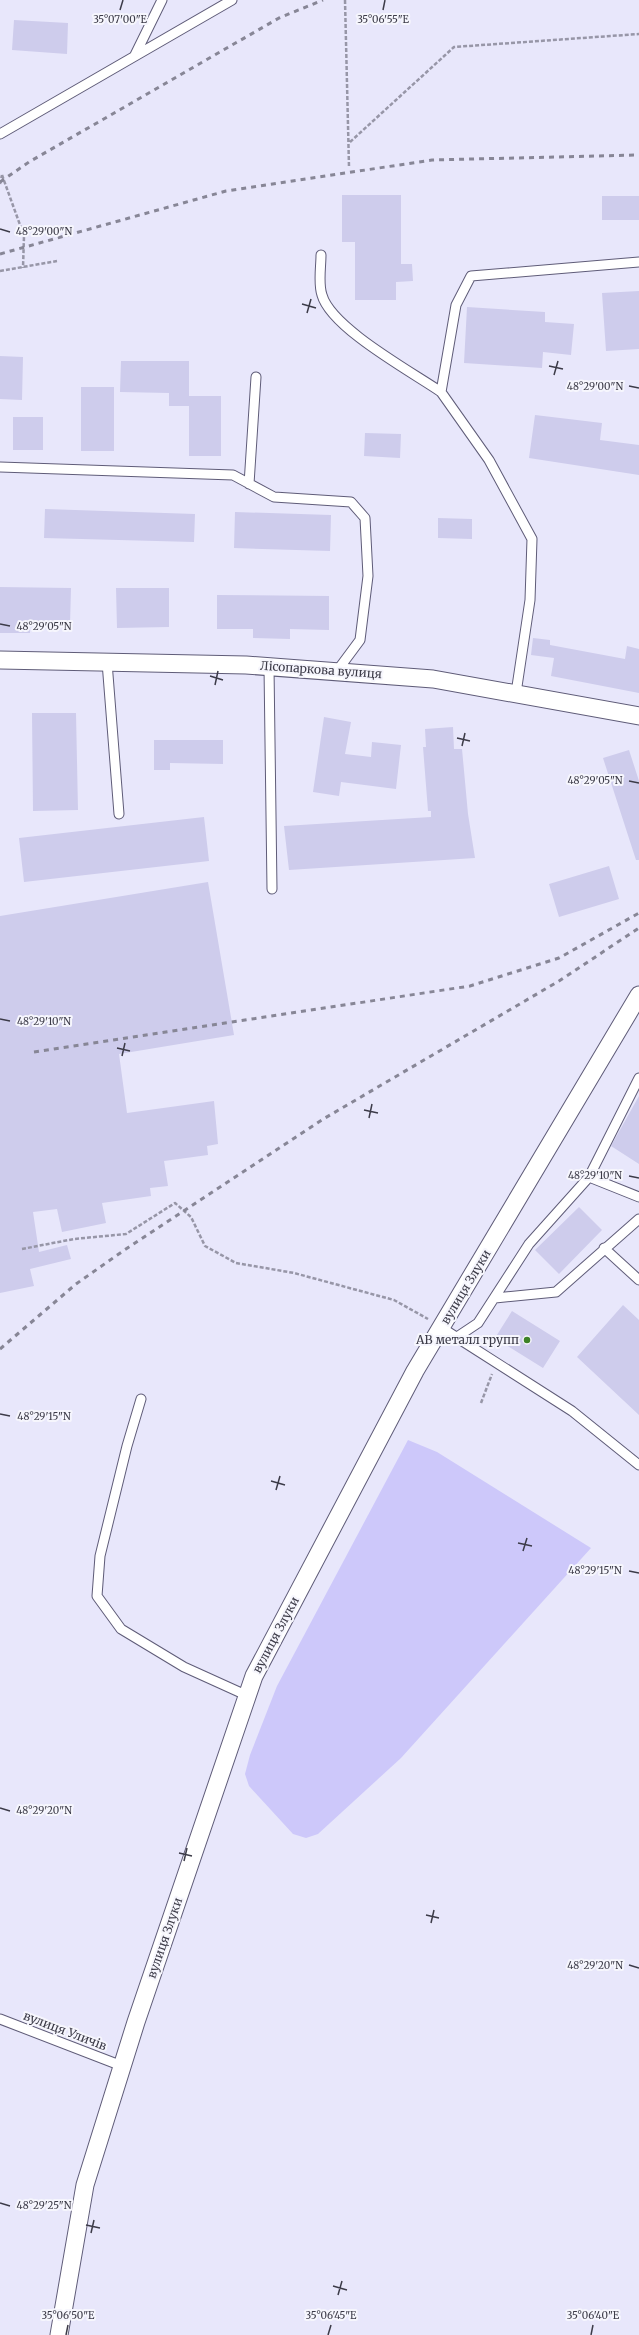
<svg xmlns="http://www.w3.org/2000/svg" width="639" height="2335" viewBox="0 0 639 2335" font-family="Merriweather,serif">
<rect width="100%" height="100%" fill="#e8e7fb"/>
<!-- green -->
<path fill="#cdc8fa" d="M408 1440 437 1452 591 1548 401 1758 318 1834 306 1838 293 1834 249 1786 245 1774 250 1755 277 1686Z"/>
<!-- building -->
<path fill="#ceccec" d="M14 20 68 23 67 54 12 50Z
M342 195H401V264H412L413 281 396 282V300H355V242H342Z
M602 196H639V220H602Z
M639 291V349L606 351 602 293Z
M467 307 545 312V322L574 324 571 355 543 352 542 368 464 363Z
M0 356 23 357 22 400 0 399Z
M121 361H189V406H169V393L120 392Z
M81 387H114V451H81Z
M189 396H221V456H189Z
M535 415 602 423 600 440 639 445V475L529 458Z
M13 417H43V450H13Z
M365 433 401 434 400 458 364 456Z
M45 509 195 514 194 542 44 538Z
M235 512 331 515 330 551 234 548Z
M438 518 472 519V539L438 538Z
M0 587 71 588 70 625 30 624V633H0Z
M116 588H169V627L117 628Z
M217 595 329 596V630L290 629V639L253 638V629H217Z
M533 638 550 640V645L625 659 627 646 639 649V693L551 676 554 658 531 655Z
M32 713H76L78 810 33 811Z
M324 717 351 722 345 754 371 757 372 742 401 745 396 789 341 782 339 796 313 792Z
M453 727 454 749H462L468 814 475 858 289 870 284 826 431 817V811H428L423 747H426L425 729Z
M154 740H223V764L170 763V770H154Z
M629 750 639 781V860H636L603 758Z
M204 817 209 861 24 882 19 838Z
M609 866 619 899 559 917 549 884Z
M208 882 234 1035 119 1054 127 1113 214 1101 218 1144 207 1146 208 1155 164 1161 168 1186 150 1188 151 1196 102 1203 106 1223 62 1232 57 1209 33 1212 39 1252 67 1245 71 1259 30 1269 34 1286 0 1293V916Z
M639 1096V1164L611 1146Z
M579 1207 602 1230 559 1274 535 1250Z
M623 1305 639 1320V1415L577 1357Z
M512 1311 560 1341 543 1368 495 1338Z"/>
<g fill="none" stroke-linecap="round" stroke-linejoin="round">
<defs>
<path id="service" d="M135 55 162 0
M0 134 232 0
M321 255C321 267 318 284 322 295 331 328 412 372 441 392
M0 467 233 475 274 497 351 502 365 518 368 576 360 640 337 671
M249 484 256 377
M107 662 119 814
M269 667 272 889
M516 693 530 600 532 539 489 460 441 392 456 305 471 276 639 262
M589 1177 639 1197
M604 1248 639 1280
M495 1298 556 1292 639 1219
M442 1328 572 1411 639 1465
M457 1337 478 1323 529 1244 589 1177 639 1078
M141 1399 127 1446 100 1556 97 1596 121 1629 184 1667 248 1696
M0 2019 122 2066"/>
<path id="minor" d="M0 660 246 665 433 679 639 716
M59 2335 85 2185 136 2022 254 1676 415 1371 639 995"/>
</defs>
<!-- service casing -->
<use href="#service" stroke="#5f5c78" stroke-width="11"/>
<!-- minor casing -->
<use href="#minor" stroke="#5f5c78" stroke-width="19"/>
<!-- path -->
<path stroke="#9796a7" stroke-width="2.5" stroke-dasharray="4 2" stroke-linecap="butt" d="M345 0 349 167
M350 142 454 47 639 34
M2 175 24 236 23 268
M0 184 2 175
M0 271 57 261
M22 1249 74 1239 126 1234 175 1203 191 1217 205 1246 236 1263 294 1273 394 1300 428 1319
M481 1403 492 1374"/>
<!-- service -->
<use href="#service" stroke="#fff" stroke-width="9"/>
<!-- minor -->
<use href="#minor" stroke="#fff" stroke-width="17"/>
<!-- rail -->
<path stroke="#878696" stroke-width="3" stroke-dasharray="5 5" stroke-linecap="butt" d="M0 182 29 162 279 18 323 0
M0 254 226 191 432 160 639 155
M34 1052 470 986 559 958 639 913
M0 1349 76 1284 123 1251 325 1118 559 981 639 928"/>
</g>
<!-- ticks -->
<path fill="none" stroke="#3c3b48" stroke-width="1.5" d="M120 10 123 0M383 10 385 0M0 229 10 232M302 304 316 308M307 313 311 299M549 366 563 369M554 375 558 361M629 386 639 388M0 624 10 626M210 676 223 680M215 685 218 671M457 738 470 741M462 746 465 733M629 781 639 783M0 1019 10 1021M117 1048 130 1051M122 1056 125 1043M364 1110 378 1113M369 1118 372 1104M629 1176 639 1178M0 1414 10 1416M271 1481 285 1485M276 1490 280 1476M518 1543 532 1546M523 1551 527 1538M629 1571 639 1573M0 1808 10 1811M179 1853 192 1856M184 1861 187 1848M426 1915 439 1918M431 1923 434 1910M629 1965 639 1968M0 2203 10 2206M86 2225 100 2228M91 2233 94 2220M333 2286 347 2290M338 2295 342 2281M66 2335 68 2325M328 2335 331 2325M591 2335 593 2325"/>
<!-- markers -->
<circle fill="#3d8227" stroke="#f6f6fd" stroke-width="1.5" cx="527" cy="1340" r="4"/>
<g text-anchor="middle" stroke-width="4" stroke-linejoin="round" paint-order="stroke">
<!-- street labels -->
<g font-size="12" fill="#3c3b48" stroke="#f6f6fd">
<text transform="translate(321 670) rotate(4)" y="4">Лісопаркова вулиця</text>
<text transform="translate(466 1287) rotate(-59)" y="4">вулиця Злуки</text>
<text transform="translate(276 1635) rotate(-62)" y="4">вулиця Злуки</text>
<text transform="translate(165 1938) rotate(-71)" y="4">вулиця Злуки</text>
<text transform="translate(65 2031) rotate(21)" y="4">вулиця Уличів</text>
</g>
<!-- poi labels -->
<g font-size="12" fill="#3c3b48" stroke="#f6f6fd" text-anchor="end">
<text x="519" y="1344">АВ металл групп</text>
</g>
</g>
<g font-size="10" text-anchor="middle" fill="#3c3b48" stroke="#f6f6fd" stroke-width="4" stroke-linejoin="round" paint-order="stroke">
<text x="120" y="23">35°07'00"E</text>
<text x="383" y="23">35°06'55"E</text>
<text x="44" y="235">48°29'00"N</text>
<text x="595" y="390">48°29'00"N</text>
<text x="44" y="630">48°29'05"N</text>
<text x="595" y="784">48°29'05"N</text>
<text x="44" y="1025">48°29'10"N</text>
<text x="595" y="1179">48°29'10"N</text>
<text x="44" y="1420">48°29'15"N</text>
<text x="595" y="1574">48°29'15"N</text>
<text x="44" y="1814">48°29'20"N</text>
<text x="595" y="1969">48°29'20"N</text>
<text x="44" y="2209">48°29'25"N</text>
<text x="68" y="2319">35°06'50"E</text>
<text x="331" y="2319">35°06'45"E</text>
<text x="593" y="2319">35°06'40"E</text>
</g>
</svg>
